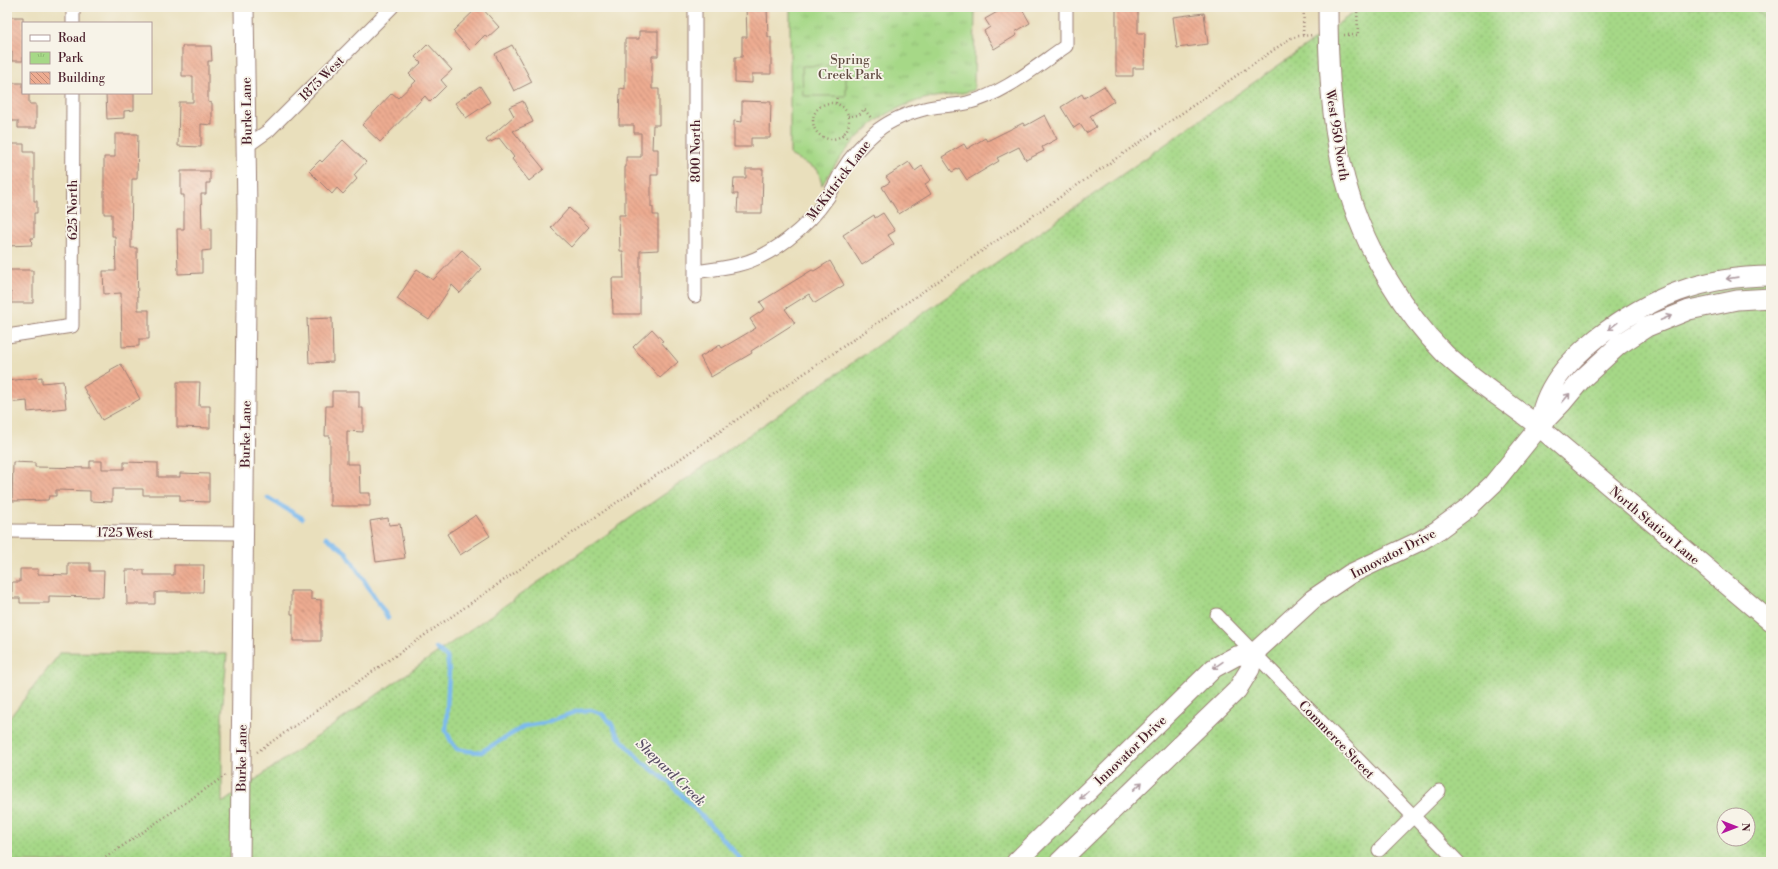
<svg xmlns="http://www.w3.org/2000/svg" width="1778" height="869" viewBox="0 0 1778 869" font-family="'Libre Bodoni',serif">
<defs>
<pattern id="grass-dots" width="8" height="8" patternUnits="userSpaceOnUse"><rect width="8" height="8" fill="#a6d887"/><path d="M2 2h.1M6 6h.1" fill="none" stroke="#90b975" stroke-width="1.8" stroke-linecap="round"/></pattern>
<pattern id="park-tufts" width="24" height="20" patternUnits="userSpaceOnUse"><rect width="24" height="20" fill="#a6d887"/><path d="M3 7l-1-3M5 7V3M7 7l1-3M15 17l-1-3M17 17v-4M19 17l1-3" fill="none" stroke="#90b975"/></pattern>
<pattern id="building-back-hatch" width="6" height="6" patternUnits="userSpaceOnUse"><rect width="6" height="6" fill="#edac91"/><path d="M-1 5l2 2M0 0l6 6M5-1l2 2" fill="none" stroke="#c28b77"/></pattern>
</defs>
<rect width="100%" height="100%" fill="#f7f3e8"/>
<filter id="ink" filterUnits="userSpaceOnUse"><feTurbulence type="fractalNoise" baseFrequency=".025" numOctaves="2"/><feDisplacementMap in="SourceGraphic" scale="8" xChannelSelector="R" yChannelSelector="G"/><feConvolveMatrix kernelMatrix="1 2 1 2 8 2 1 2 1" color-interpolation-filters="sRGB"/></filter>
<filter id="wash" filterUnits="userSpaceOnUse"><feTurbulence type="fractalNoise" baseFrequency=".012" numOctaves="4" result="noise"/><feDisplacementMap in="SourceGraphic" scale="16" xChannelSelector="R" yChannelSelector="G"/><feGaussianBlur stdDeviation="0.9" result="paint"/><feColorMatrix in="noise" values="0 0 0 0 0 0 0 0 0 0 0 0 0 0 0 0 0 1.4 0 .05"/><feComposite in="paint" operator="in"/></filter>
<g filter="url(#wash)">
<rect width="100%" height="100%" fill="#e9dfbc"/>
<!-- grass -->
<path fill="url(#grass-dots)" stroke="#787c59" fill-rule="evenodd" d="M1362 7H1752L1771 22V862H7V721L61 652 227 654 222 714V803ZM1724 815H1748V839H1724Z"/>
<!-- park -->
<path fill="url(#park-tufts)" stroke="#787c59" d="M790 7H975L974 90C955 96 935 95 917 101 870 116 847 146 822 185L818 170 790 155Z
M1752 7H1771V22Z"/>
<!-- garden -->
<path fill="#a6d887" stroke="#787c59" d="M846 65V96H803L802 66Z"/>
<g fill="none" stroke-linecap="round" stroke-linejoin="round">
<!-- stream -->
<path stroke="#7cbaef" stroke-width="4.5" d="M268 498 302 518
M326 537 346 552 388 618
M436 648 447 657 449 671 446 730 451 741 457 749 468 751 481 752 525 726 544 723 578 711 591 710 602 714 611 723 618 736 641 761 670 783 716 831 743 862"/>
</g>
<g id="blocks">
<!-- building -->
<path fill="url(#building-back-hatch)" d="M478 7H481L499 27 487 38 485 35 470 50 453 31Z
M746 7H767L768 37H771V74H752V83L735 82V57H742V37H747Z
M1006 7H1021L1030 23 1015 32 1017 35 994 49 984 31 990 27 985 19Z
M1116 7H1138V33H1145L1144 68H1133V76H1116Z
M1204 13 1208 44 1177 48 1173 17Z
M7 17H23V61H12V52H7Z
M639 31H658V56H652V89H659V125H653L652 149H658V175H651V207H653V215H658V250L640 251V314H613L612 278H624L623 251H620L619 215H625V167H626V157H641V133H634V125H619L620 88 625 89V39H639Z
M428 44 452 70 441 80 446 86 430 102 425 96 380 142 362 125 392 93 398 98 416 81 409 74 421 63 415 57Z
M512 45 532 82 514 91 495 54Z
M182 46H211L212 61H208V102L212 103V125L201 124V147L178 146 179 102H193V76H182Z
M7 83H23V93H29V104H36V128H18V121H7Z
M480 86 490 102 466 118 455 103Z
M1104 86 1114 101 1090 116 1096 127 1086 133 1080 124 1074 128 1061 107 1082 94 1084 98Z
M106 93H134V110L124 111V118L107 119Z
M523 101 533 122 513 131 544 169 529 181 512 159 514 157 499 138 488 143 486 140 514 116 509 107Z
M742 101 771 102 770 138H751V147H734V121L742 122Z
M1045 115 1057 139 1042 147 1044 151 1026 160 1019 147 997 158 999 161 967 180 959 168 952 172 942 157 964 144 967 149 985 138 987 141 1023 123 1025 126Z
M115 134H138L137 179H132L131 248H137L138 310H149V339H139V346L122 347 121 293 104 294 103 271H116L115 236H112V214H104V157H115Z
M343 140 366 162 354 175 357 179 343 194 337 188 332 194 309 171 320 160 322 162Z
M9 144H24V152H34V201H37V213H34V238H31L32 245 7 246V152H8Z
M909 162 915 171 922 166 931 180 925 184 931 194 899 214 882 187 890 182 886 177Z
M746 169H763L762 213H737L738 194H733L734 178H746Z
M181 171H210V183H206V194H201L202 229 211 228V250L202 251V273L178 274 177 229H184V195H181Z
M569 208 589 227 571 247 551 228Z
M883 213 895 231 888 235 894 244 862 265 843 235 874 215 875 218Z
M462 250 482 269 460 293 452 285 429 320 397 299 417 269 433 280Z
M830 261 844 285 815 303 809 294 785 309 795 323 751 351 752 353 711 377 700 357 720 345 722 348 756 328 750 319 765 309 760 302 812 270 814 271Z
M7 270H33V303H11V292H7Z
M332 318 333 362 309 363 307 319Z
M652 329 663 341 661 342 678 362 660 378 633 347Z
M121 364 140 399 102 420 83 387 111 371 110 370Z
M42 377V383L63 381 66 408 28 412 27 401 7 403V381Z
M177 382H200L199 406H210V428L177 427Z
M332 391H359V408H363V432L347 431V464H359L360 493H370V506H330V436H325L326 406H332Z
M90 461H102V469H124V462L158 463V477H180V473L209 474V502L180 501V495H143V489H112V502L90 501V491L56 490V496H49L48 500 12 501 13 462 35 463V467L90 468Z
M476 515 490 536 460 555 447 534Z
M388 518 389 525 400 524 405 558 376 562 370 521Z
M68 563H90V571H104L103 597 49 596V603H20V598H12V582H20V569H38V574L68 575Z
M174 565H204L203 592H159L155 593V604H127L126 570H144V575H174Z
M291 591H311V599L321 600V641H293V614H291Z"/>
</g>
</g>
<g filter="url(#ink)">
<use href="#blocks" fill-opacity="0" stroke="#9a7f74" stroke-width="1"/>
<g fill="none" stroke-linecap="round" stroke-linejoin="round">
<defs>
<path id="street" d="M695 7V296
M73 23V7
M247 146 268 131 392 7
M695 272C709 270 724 268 737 265 773 256 807 228 828 197 833 189 837 180 842 171 851 156 865 141 878 130 891 120 912 112 928 108 941 105 954 106 967 103 1004 94 1035 67 1066 46V7
M7 336 72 326 73 93
M7 531 243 533
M1217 615 1458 862
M1379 850 1439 791"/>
<path id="secondary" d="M1328 7C1328 107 1335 194 1389 281 1405 308 1423 332 1445 354 1475 383 1512 404 1544 431 1619 494 1695 558 1771 622
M1539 427C1543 388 1568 361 1597 338 1650 297 1703 276 1771 276
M240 862 247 210 244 7
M1016 862 1214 668 1236 656 1254 653
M1059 862 1237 690 1250 669 1254 653 1313 599 1350 574 1420 541 1438 530 1469 507 1493 484 1539 427 1562 403 1582 379 1619 345 1647 327 1689 310 1737 300 1771 298"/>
</defs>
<!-- street casing -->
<use href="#street" stroke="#9a7f74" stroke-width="15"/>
<!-- secondary casing -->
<use href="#secondary" stroke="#9a7f74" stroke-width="21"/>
<!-- path -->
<path stroke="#9a7f74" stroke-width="2.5" stroke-dasharray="1 3" stroke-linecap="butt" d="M1303 35 1304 7
M1344 35H1358L1357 7
M813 121a18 18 0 1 1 36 0a18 18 0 1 1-36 0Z
M836 103 837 96
M848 116 859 115 864 109 872 119
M843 134 849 139
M257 752 481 596 1291 38 1299 36 1313 35
M99 862 226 775"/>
<!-- street -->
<use href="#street" stroke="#fff" stroke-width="13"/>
<!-- secondary -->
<use href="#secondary" stroke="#fff" stroke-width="19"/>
</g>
<!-- one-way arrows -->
<defs><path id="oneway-shaft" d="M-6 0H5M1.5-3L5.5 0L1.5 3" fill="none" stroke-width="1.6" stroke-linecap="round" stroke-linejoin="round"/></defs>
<g stroke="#ae9aa0">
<use href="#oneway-shaft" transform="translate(1732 278) rotate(172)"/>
<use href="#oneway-shaft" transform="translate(1666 318) rotate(-23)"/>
<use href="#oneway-shaft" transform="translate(1613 326) rotate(143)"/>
<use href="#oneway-shaft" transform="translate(1566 398) rotate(-50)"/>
<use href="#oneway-shaft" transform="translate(1218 665) rotate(145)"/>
<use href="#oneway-shaft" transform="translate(1138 786) rotate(-44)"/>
<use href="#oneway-shaft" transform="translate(1084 795) rotate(136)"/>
</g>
</g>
<g text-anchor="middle" stroke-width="3.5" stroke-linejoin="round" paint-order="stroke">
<!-- park labels -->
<g font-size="13" fill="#614d42" stroke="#f7f3e8">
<text x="850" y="64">Spring<tspan x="850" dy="15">Creek Park</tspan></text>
</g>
<!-- street labels -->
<g font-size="13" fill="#4a1f2b" stroke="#f7f3e8">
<text transform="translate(321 78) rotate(-45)" y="5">1875 West</text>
<text transform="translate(246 111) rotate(-91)" y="5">Burke Lane</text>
<text transform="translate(1338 135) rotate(81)" y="5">West 950 North</text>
<text transform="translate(695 151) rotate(-90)" y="5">800 North</text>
<text transform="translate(838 180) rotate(-53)" y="5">McKittrick Lane</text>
<text transform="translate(72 210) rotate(-90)" y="5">625 North</text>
<text transform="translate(245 434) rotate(-89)" y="5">Burke Lane</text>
<text transform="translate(1655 525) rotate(40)" y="5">North Station Lane</text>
<text transform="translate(125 532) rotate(1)" y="5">1725 West</text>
<text transform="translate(1393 553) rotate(-27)" y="5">Innovator Drive</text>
<text transform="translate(1337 739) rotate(46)" y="5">Commerce Street</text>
<text transform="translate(1130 750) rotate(-44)" y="5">Innovator Drive</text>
<text transform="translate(241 758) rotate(-89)" y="5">Burke Lane</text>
</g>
<!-- water labels -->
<g font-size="14" font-style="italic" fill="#594e66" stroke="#f7f3e8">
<text transform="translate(671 772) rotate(44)" y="5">Shepard Creek</text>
</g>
</g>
<!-- margin -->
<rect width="1778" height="869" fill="none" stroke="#f7f3e8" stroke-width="24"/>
<!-- legend -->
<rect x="22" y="22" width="130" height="72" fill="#f7f3e8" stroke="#b29e9c"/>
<rect x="30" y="35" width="20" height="6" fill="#ffffff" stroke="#b29e9c"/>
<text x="58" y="42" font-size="12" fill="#4a1f2b">Road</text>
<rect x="30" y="52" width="20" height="12" fill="url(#park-tufts)" stroke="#b29e9c"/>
<text x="58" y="62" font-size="12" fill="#4a1f2b">Park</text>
<rect x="30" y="72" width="20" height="12" fill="url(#building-back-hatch)" stroke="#b29e9c"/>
<text x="58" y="82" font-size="12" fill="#4a1f2b">Building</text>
<!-- north arrow -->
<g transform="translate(1736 827) rotate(90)"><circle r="19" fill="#f7f3e8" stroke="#b29e9c"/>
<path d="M0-3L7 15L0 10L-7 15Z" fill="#b5179e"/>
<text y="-6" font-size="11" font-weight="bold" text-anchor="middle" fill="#4a1f2b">N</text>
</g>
</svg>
